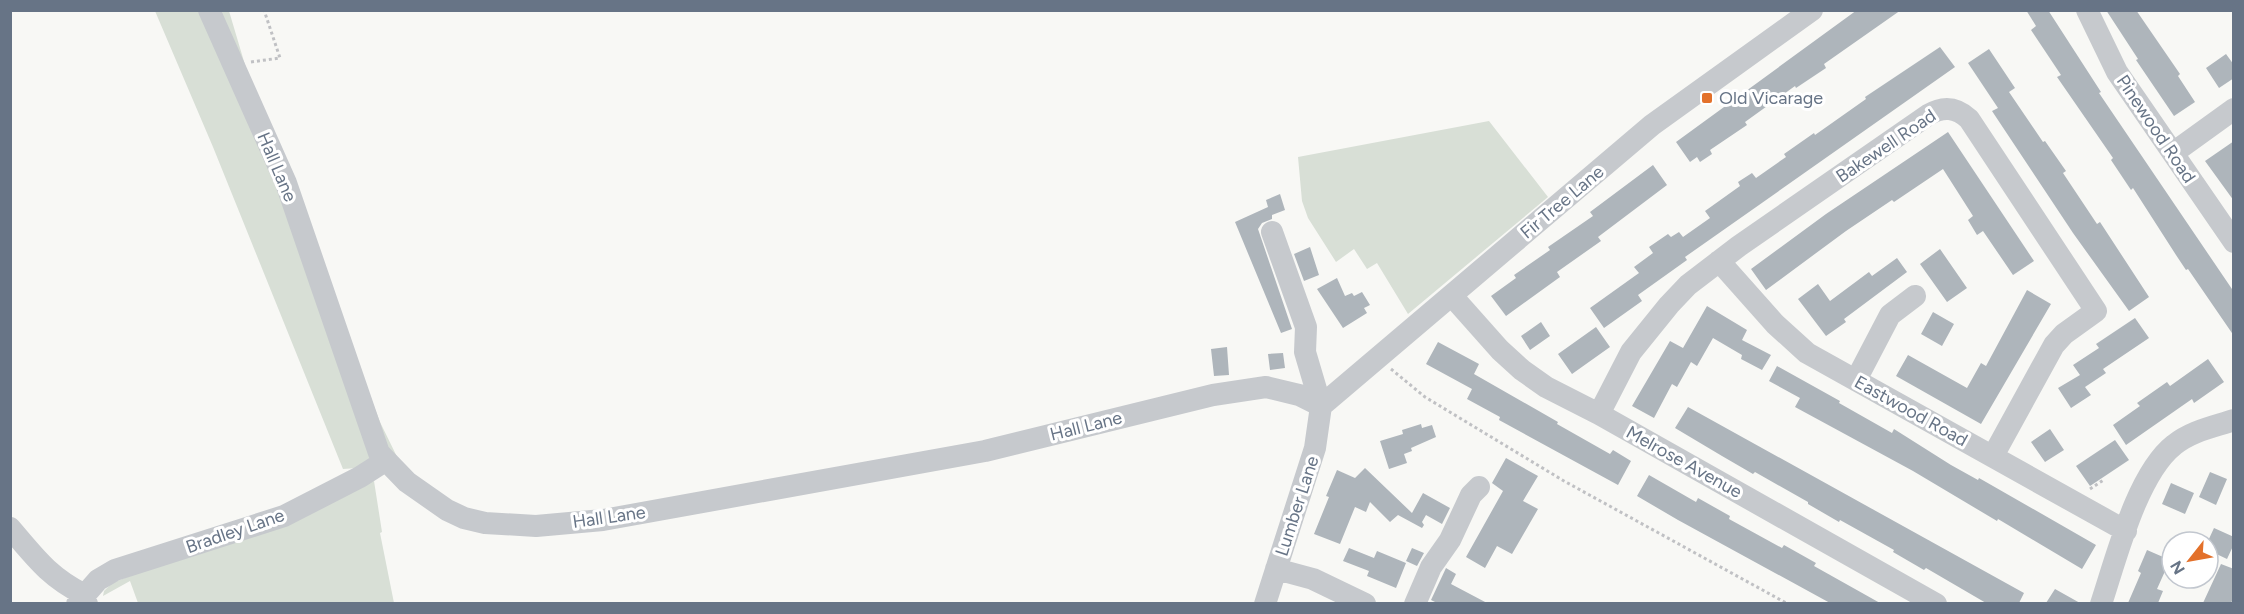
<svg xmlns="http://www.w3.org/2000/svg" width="2244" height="614" viewBox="0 0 2244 614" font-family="Figtree,sans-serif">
<rect width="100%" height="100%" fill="#f8f8f5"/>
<!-- green -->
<path fill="#d8dfd6" d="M155 11H229L251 85 380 422 401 465 343 469 213 147Z
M1489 121 1548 197 1408 314 1377 263 1367 269 1354 249 1336 262 1308 218 1302 201 1298 157Z
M374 481 382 532 380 533 394 603H138L130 581 103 596 104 591 112 583Z"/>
<!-- building -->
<path fill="#aeb5bb" d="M1857 10H1901L1824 64 1826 68 1796 88 1795 86 1745 122 1747 125 1710 150 1712 154 1700 162 1697 157 1690 162 1676 142Z
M2026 10H2048L2101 92 2099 93 2234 292V336L2188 269 2186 270 2176 255 2133 188 2131 190 2111 160 2113 158 2057 77 2061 75 2031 30 2036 26Z
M2106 10H2136L2180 74 2178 76 2195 102 2174 116 2136 60 2138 59Z
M1940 47 1955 67 1685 257 1687 260 1638 295 1642 301 1604 328 1590 308 1639 273 1634 267 1653 253 1649 247 1668 234 1671 237 1679 232 1683 237 1710 218 1705 211 1740 186 1738 182 1752 173 1756 178 1786 157 1784 154 1814 133 1815 135 1866 99 1865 97Z
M1989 49 2015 88 2009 92 2043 142 2045 141 2066 171 2063 173 2097 224 2100 222 2149 297 2129 311 2073 233 1992 111 1998 108 1968 63Z
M2226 54 2234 65V78L2219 88 2206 68Z
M1948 132 2034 261 2013 275 1983 231 1977 235 1968 220 1973 216 1943 169 1894 202 1892 200 1846 231 1766 290 1751 269 1826 214Z
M2234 141V201L2205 161Z
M1653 165 1667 185 1598 237 1601 241 1557 272 1560 277 1506 316 1491 296 1516 278 1514 275 1550 250 1548 247 1593 216 1590 212Z
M1280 194 1285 210 1272 215V219L1262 223 1258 229 1292 329 1281 333 1235 222 1268 207 1266 200Z
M1310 247 1319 275 1304 281 1294 254Z
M1940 249 1967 288 1947 302 1920 264Z
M1897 258 1907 272 1844 319 1846 322 1826 336 1798 299 1818 284 1830 301 1869 272 1872 276Z
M1337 278 1345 296 1352 293 1354 296 1362 292 1370 305 1364 308 1367 313 1343 328 1317 289Z
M2027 290 2051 304 1981 424 1896 376 1908 355 1967 388 1981 363 1986 366Z
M1707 306 1747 330 1742 340 1771 355 1762 370 1741 359 1742 355 1713 338 1697 366 1691 362 1677 387 1672 384 1654 418 1632 406 1670 341 1683 348Z
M1933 312 1954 324 1942 346 1921 334Z
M2135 318 2149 338 2103 369 2106 373 2085 387 2091 395 2071 408 2058 388 2080 375 2073 365 2099 348 2096 344Z
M1541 322 1550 336 1530 350 1521 336Z
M1596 327 1610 347 1572 374 1558 354Z
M1438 342 1479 364 1474 374 1558 422 1557 424 1610 454 1613 450 1631 461 1618 485 1499 420 1500 417 1467 399 1472 389 1426 364Z
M1227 347 1229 375 1214 376 1211 349Z
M1283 353 1285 368 1270 370 1268 354Z
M2208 359 2224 382 2194 403 2192 399 2126 445 2113 425 2140 406 2137 403 2167 382 2170 386Z
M1777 366 1840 401 1839 403 1892 433 1894 429 1951 465 1978 480 1979 478 2096 545 2082 569 1998 519 1997 521 1913 471 1795 407 1800 398 1769 381Z
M1688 407 2024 593 2019 603H1986L1926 568 1924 570 1893 552 1894 550 1840 520 1839 522 1808 504V502L1755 472 1753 474 1722 456 1675 428Z
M1421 424 1422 428 1432 425 1436 437 1411 448 1412 451 1404 454 1407 463 1389 469 1380 441 1403 434 1402 430Z
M2050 429 2064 450 2045 462 2031 442Z
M2115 440 2129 460 2090 486 2076 466Z
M1506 458 1538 476 1523 501 1538 509 1512 554 1497 546 1485 568 1466 557 1503 491 1492 483Z
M1365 468 1412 513 1423 493 1450 508 1442 524 1426 515 1422 522 1424 525 1422 528 1398 515 1390 522 1370 502 1366 512 1355 507 1340 544 1314 534 1329 497 1326 496 1337 470 1355 478Z
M2210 472 2227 479 2216 505 2199 497Z
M1649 475 1696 502 1698 498 1730 516 1729 519 1782 548 1784 545 1816 563 1814 566 1880 603H1830L1678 520 1637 496Z
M2171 483 2194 493 2185 514 2162 504Z
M2214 528 2234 537V544L2227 559 2208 550V541Z
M1349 548 1374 558 1377 551 1406 563 1396 588 1367 576 1369 571 1343 561Z
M1412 548 1424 553 1417 566 1406 561Z
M2147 550 2170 560 2157 589 2163 591 2158 603H2128L2141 573 2138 571Z
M2221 564 2234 569V597L2231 603H2203Z
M1446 568 1456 574 1451 584 1487 603H1437L1431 600Z
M2055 589 2080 603H2046Z"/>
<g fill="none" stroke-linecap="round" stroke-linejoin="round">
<!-- path -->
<path stroke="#c0c1c4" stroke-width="3" stroke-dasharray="3 3" stroke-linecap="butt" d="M251 62 280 58 264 10
M1391 369 1425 397 1564 481 1788 604
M2090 489 2105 479"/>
<!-- minor -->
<path stroke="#c6c9cd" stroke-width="22" d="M209 10 286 183 379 453 407 482 447 510 464 518 485 523 536 526 603 520 985 451 1213 395 1266 387 1299 395 1321 406
M2087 10 2117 72 2234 242
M2173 153 2234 109
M1719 261 1775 324 1807 353 2126 531
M1452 296 1500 350 1522 370 1546 387 1599 414 1936 604
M1856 380 1890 315 1915 296
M1321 406 1652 125 1812 10
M1599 414 1631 352 1669 305 1688 285 1739 246 1928 115C1943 106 1956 107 1969 119L2096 311 2064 334 2054 345 1993 456
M10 528C35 557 48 576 83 594L87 604
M1276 569 1313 579 1365 604
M77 604 98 580 115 570 284 516 360 477 385 461
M1265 604 1315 448 1321 406 1305 352 1306 327 1272 232
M1415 604 1431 567 1450 540 1471 495 1479 487
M2101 604C2116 559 2137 474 2174 445 2191 431 2213 427 2234 420"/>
</g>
<!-- markers -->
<rect fill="#e3712b" stroke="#fff" stroke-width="2" x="1701" y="92" width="12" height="12" rx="3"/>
<g text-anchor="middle" stroke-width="6" stroke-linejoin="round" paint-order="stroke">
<!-- poi labels -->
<g font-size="18" fill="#677486" stroke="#fff" text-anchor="start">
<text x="1719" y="104">Old Vicarage</text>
</g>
<!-- street labels -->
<g font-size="18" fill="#677486" stroke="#fff">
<text transform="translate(2156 129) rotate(56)" y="6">Pinewood Road</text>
<text transform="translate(1886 146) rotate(-34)" y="6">Bakewell Road</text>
<text transform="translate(277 167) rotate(67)" y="6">Hall Lane</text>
<text transform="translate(1562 202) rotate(-40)" y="6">Fir Tree Lane</text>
<text transform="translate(1911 411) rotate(29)" y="6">Eastwood Road</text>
<text transform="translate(1086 426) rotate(-14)" y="6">Hall Lane</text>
<text transform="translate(1684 462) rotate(29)" y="6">Melrose Avenue</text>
<text transform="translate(1297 506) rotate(-72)" y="6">Lumber Lane</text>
<text transform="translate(609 517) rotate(-8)" y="6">Hall Lane</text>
<text transform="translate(235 531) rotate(-19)" y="6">Bradley Lane</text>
</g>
</g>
<!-- border -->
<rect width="2244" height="614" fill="none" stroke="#677486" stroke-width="24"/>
<!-- north arrow -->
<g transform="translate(2190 560) rotate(239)"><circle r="28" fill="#ffffff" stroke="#c2c7cf" stroke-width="1.5"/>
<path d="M0-4.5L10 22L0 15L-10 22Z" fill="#e3712b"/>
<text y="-9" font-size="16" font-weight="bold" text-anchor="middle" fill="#677486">N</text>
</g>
</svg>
